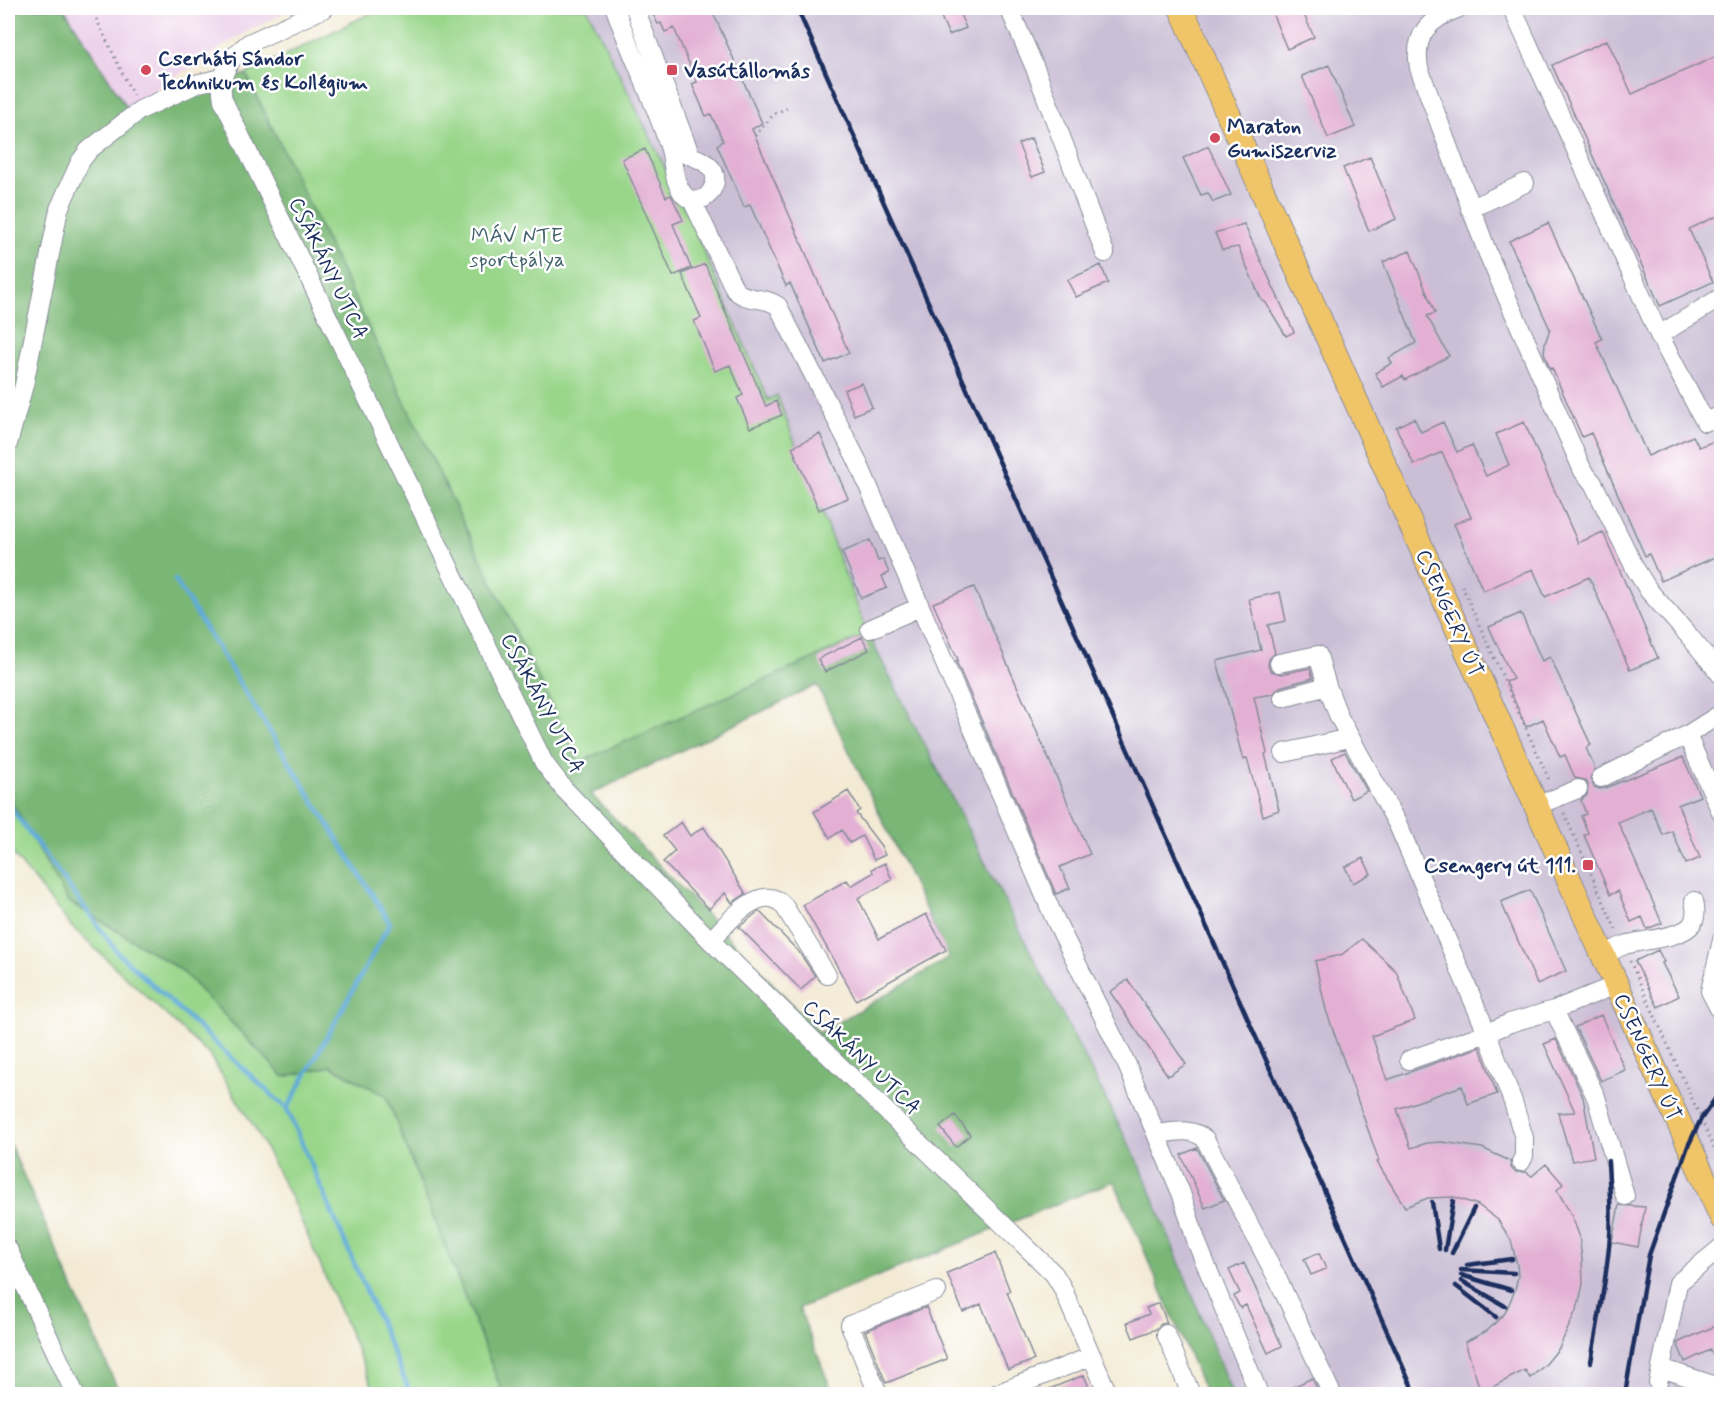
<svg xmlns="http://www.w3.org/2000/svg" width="1729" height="1402" viewBox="0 0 1729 1402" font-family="Mynerve,sans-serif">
<rect width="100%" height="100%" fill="#fff"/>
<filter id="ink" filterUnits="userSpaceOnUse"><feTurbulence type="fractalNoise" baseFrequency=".0167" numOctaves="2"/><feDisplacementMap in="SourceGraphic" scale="12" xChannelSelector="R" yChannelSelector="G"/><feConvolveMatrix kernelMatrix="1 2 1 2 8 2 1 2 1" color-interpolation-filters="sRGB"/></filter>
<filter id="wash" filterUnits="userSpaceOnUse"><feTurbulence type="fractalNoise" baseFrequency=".008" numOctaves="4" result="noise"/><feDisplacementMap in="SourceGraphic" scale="24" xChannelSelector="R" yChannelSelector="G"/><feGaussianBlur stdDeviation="1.35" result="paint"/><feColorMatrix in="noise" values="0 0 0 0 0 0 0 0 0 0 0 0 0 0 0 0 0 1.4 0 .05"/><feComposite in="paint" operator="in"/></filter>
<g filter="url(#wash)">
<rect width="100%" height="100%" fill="#f3ead4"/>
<!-- built -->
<path fill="#ecd1ea" d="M64 8H293L239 36 127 108Z"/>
<!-- industrial -->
<path fill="#cbbfd5" d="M587 8H1721V1394H1232L1142 1170 868 634 777 395 768 400 689 217Z"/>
<!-- green -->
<path fill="#99d68a" stroke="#5a8274" stroke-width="1.5" d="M381 8H587L689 217 768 400 777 395 868 634 579 763 246 74Z
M8 795 68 901 180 969 284 1077 330 1066 386 1096 503 1394H376L293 1202 256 1130 210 1056 71 926 8 848Z"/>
<!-- forest -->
<path fill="#7ab776" stroke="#4a736a" stroke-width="1.5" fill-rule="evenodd" d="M8 8H64L127 108 246 74 579 762 868 634 1142 1170 1232 1394H1206L1114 1181 799 1308 833 1394H503L386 1096 331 1066 284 1077 180 969 68 901 8 795ZM817 685 949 958 820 1033 591 794Z
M8 1140 120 1394H8Z"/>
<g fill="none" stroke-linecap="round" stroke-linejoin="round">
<!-- stream -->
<path stroke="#61abd9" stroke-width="4.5" d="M175 580 390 923 287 1109
M8 804 118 953 287 1109 411 1394"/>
</g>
<g id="blocks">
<!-- building -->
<path fill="#e3b0d4" d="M650 8H711L762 123 752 129 849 353 825 363 790 283 786 286 750 205 744 207 717 145 723 141 711 114 706 116 692 84 697 82 674 28 665 32 661 23 658 24Z
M937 8H957L966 28 949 35Z
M1270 8H1301L1314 37 1287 49Z
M1607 40 1632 94 1722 54V214L1689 229 1713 282 1660 306 1552 65Z
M1329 65 1355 127 1328 138 1302 76Z
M1031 138 1045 172 1032 177 1018 144Z
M1208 146 1231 195 1213 202 1208 193 1201 195 1183 158Z
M645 149 666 197 671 195 683 220 673 224 691 268 673 276 622 159Z
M1370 157 1396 219 1369 231 1343 168Z
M1548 223 1602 339 1596 342 1648 456 1693 436 1699 447 1722 438V554L1661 581 1649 554 1645 556 1591 433 1582 437 1552 368 1550 369 1544 353 1545 343 1550 329 1509 241Z
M1244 224 1294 332 1286 336 1266 303 1261 299 1238 247 1222 250 1215 233Z
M1410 251 1435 313 1427 316 1449 356 1405 380 1403 376 1383 387 1375 373 1392 363 1389 358 1416 343 1383 262Z
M705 264 766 406 776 401 782 415 750 428 737 398 743 395 730 365 715 371 694 321 701 318 682 274Z
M1101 265 1108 283 1076 297 1067 280Z
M862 383 872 407 854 415 844 390Z
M1414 418 1421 432 1443 422 1457 452 1472 445 1486 476 1509 465 1496 434 1524 422 1578 543 1603 532 1658 658 1630 670 1589 577 1545 597 1533 569 1483 591 1454 524 1471 517 1442 452 1414 465 1396 427Z
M820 434 848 498 819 510 792 447Z
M870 540 878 561 883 559 889 573 882 576 887 588 861 598 842 552Z
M974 587 1090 854 1060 867 1070 888 1056 894 956 661 958 660 933 603Z
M1280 592 1286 621 1268 625 1275 653 1269 659 1268 666 1271 671 1281 674 1310 668 1313 678 1280 687 1273 694 1254 697 1267 753 1265 754 1279 810 1263 816 1247 758 1243 760 1217 661 1261 650 1249 599Z
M1521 613 1542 661 1550 657 1591 745 1586 748 1595 769 1590 778 1594 787 1600 789 1605 788 1683 757 1700 796 1678 805 1700 858 1686 864 1672 831 1663 835 1651 808 1618 822 1662 923 1647 929 1642 917 1631 922 1618 891 1610 895 1584 835 1588 833 1581 816 1586 814 1581 800 1587 795 1588 784 1584 780 1575 778 1565 755 1560 757 1543 719 1526 727 1506 682 1513 679 1489 627Z
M862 637 869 650 825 672 818 659Z
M1345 752 1367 791 1351 799 1332 758Z
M848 791 860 810 856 813 881 846 885 855 874 860 862 836 850 843 842 830 830 838 814 812Z
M681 822 690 836 704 827 746 894 732 903 725 893 709 909 663 862 675 851 663 836Z
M1363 858 1371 874 1353 883 1345 867Z
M885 863 892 880 858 898 879 939 926 914 946 950 856 1000 803 905 847 880 851 886 873 873 872 869Z
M1530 890 1566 971 1537 984 1501 902Z
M759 911 799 952 815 976 801 990 739 927Z
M1362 939 1396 971 1415 1020 1372 1036 1387 1080 1480 1047 1497 1094 1468 1104 1462 1086 1397 1109 1411 1148 1427 1143 1442 1142 1482 1148 1510 1161 1511 1168 1515 1172H1526L1532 1176 1546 1164 1563 1184 1557 1190 1571 1214 1579 1235 1582 1259 1583 1284 1578 1306 1559 1348 1546 1364 1530 1378 1525 1370 1481 1393 1465 1342 1487 1331 1505 1313 1515 1290 1518 1276 1517 1265 1511 1240 1498 1220 1478 1205 1454 1197 1428 1198 1405 1207 1377 1162 1379 1161 1326 1010 1315 961 1341 955Z
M1658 950 1664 962 1662 963 1679 996 1658 1007 1635 961Z
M1128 980 1186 1064 1168 1076 1110 992Z
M1601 1015 1625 1070 1601 1081 1575 1027Z
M1556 1039 1583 1097 1594 1157 1572 1161 1558 1113 1575 1112 1544 1044Z
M955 1115 970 1135 956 1147 940 1127Z
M1197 1148 1224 1200 1205 1208 1181 1155Z
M1619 1205 1645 1207 1638 1247 1612 1242Z
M995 1253 1010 1291 1007 1292 1034 1360 1008 1370 981 1304 963 1312 947 1273Z
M1319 1253 1326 1269 1311 1275 1304 1259Z
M1244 1263 1282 1346 1268 1353 1246 1305 1240 1308 1234 1296 1240 1293 1229 1270Z
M1159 1303 1167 1323 1161 1324 1156 1329 1133 1338 1127 1323 1149 1314 1146 1308Z
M926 1307 947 1359 886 1383 865 1331Z
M1722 1323V1373L1710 1350 1685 1362 1677 1343Z
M1084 1375 1092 1395H1038L1037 1394Z
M1312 1378 1320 1395H1276Z"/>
</g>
</g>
<g filter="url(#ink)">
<use href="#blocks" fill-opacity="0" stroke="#878c99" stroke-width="1.5"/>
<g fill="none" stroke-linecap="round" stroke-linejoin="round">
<defs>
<path id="minor" d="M325 8 249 43C229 58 218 76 223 100L544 763 564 789 711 941 1054 1274 1062 1287 1108 1394
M615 8C631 55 655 101 670 149 674 165 673 183 685 196 693 203 703 201 709 194 731 165 689 154 670 150
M635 8 690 154
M1009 8 1035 68 1105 253
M1459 8C1429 19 1413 34 1419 68L1488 254 1583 471 1593 483 1636 570 1649 591 1690 637 1722 676
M1512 8 1659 335 1705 422 1722 415
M692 200 735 290C747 302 765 296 778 306L857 460 1053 915 1127 1065 1181 1193 1197 1243 1259 1394
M1470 209 1525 183
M1659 335 1722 297
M8 444 24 385 59 209 80 162 89 150 140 110 199 83 222 78
M870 629 920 607
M1279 663 1318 655 1327 686 1339 717 1398 825 1487 1033 1513 1102 1524 1138V1156L1521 1162
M1283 698 1327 686
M1687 735 1722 814
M1284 753 1349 738
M1601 778 1687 735 1722 713
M1536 806 1578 789
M1722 940 1710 991 1722 1014
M711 941C725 925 762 879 784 906L827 975
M1604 955C1611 952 1618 947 1625 945 1641 940 1683 938 1692 924 1697 917 1696 909 1694 901
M1554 1010 1596 1097 1625 1196
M1409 1060 1487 1033 1510 1023 1554 1010 1616 985
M1157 1134C1174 1132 1191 1127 1205 1139L1278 1280 1332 1394
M8 1249 75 1394
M1166 1334 1191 1394
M1661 1368 1713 1385 1722 1384
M1658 1383 1678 1283 1722 1247
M878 1394 850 1325 937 1291
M996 1394 1092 1356"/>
<path id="major" d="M1181 8 1575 893 1722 1218"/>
</defs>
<!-- minor casing -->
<use href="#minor" stroke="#878c99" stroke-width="20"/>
<!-- major casing -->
<use href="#major" stroke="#878c99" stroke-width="26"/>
<!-- path -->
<path stroke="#878c99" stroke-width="3" stroke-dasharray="1.5 4.5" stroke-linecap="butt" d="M91 8 133 95
M755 136 774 114 787 108
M1462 586 1550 782
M1564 813 1616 930
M1630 961 1721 1163"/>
<!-- minor -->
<use href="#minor" stroke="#fff" stroke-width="18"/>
<!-- major -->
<use href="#major" stroke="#f0c469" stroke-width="24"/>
<!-- rail -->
<path stroke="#1b2f5e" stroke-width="4.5" d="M797 8 1415 1394
M1432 1202 1439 1249
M1445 1250 1453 1201
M1452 1253 1474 1208
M1467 1265 1512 1259
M1461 1270 1514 1273
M1461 1275 1511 1290
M1462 1281 1505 1306
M1456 1286 1496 1317
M1591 1362C1598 1320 1607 1278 1610 1236 1612 1211 1609 1186 1608 1161
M1625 1394 1649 1255 1688 1146 1701 1119 1722 1089"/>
</g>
</g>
<!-- markers -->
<g fill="#d1495b" stroke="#fff" stroke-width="2">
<circle cx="146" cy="70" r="6"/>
<rect x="666" y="64" width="12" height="12" rx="3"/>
<circle cx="1215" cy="138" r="6"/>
<rect x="1582" y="859" width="12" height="12" rx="3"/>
</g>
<g text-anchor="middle" stroke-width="5" stroke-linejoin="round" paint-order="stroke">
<!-- poi labels -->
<g font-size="21" font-weight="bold" fill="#1b2f5e" stroke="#fff" text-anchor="start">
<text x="158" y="65">Cserháti Sándor<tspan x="158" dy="24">Technikum és Kollégium</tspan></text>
<text x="684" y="77">Vasútállomás</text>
<text x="1227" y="133">Maraton<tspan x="1227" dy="24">Gumiszerviz</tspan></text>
<text x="1576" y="872" text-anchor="end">Csengery út 111.</text>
</g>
<!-- park labels -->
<g font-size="21" fill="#41616b" stroke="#fff">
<text x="517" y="242">MÁV NTE<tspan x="517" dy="24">sportpálya</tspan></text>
</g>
<!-- street labels -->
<g font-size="21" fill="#1b2f5e" stroke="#fff">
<text transform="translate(329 268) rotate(64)" y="7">CSÁKÁNY UTCA</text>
<text transform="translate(1450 613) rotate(66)" y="7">CSENGERY ÚT</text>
<text transform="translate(543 703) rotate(62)" y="7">CSÁKÁNY UTCA</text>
<text transform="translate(862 1057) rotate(44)" y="7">CSÁKÁNY UTCA</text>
<text transform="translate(1648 1057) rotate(66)" y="7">CSENGERY ÚT</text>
</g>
</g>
<!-- margin -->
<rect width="1729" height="1402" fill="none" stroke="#fff" stroke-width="30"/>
</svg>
